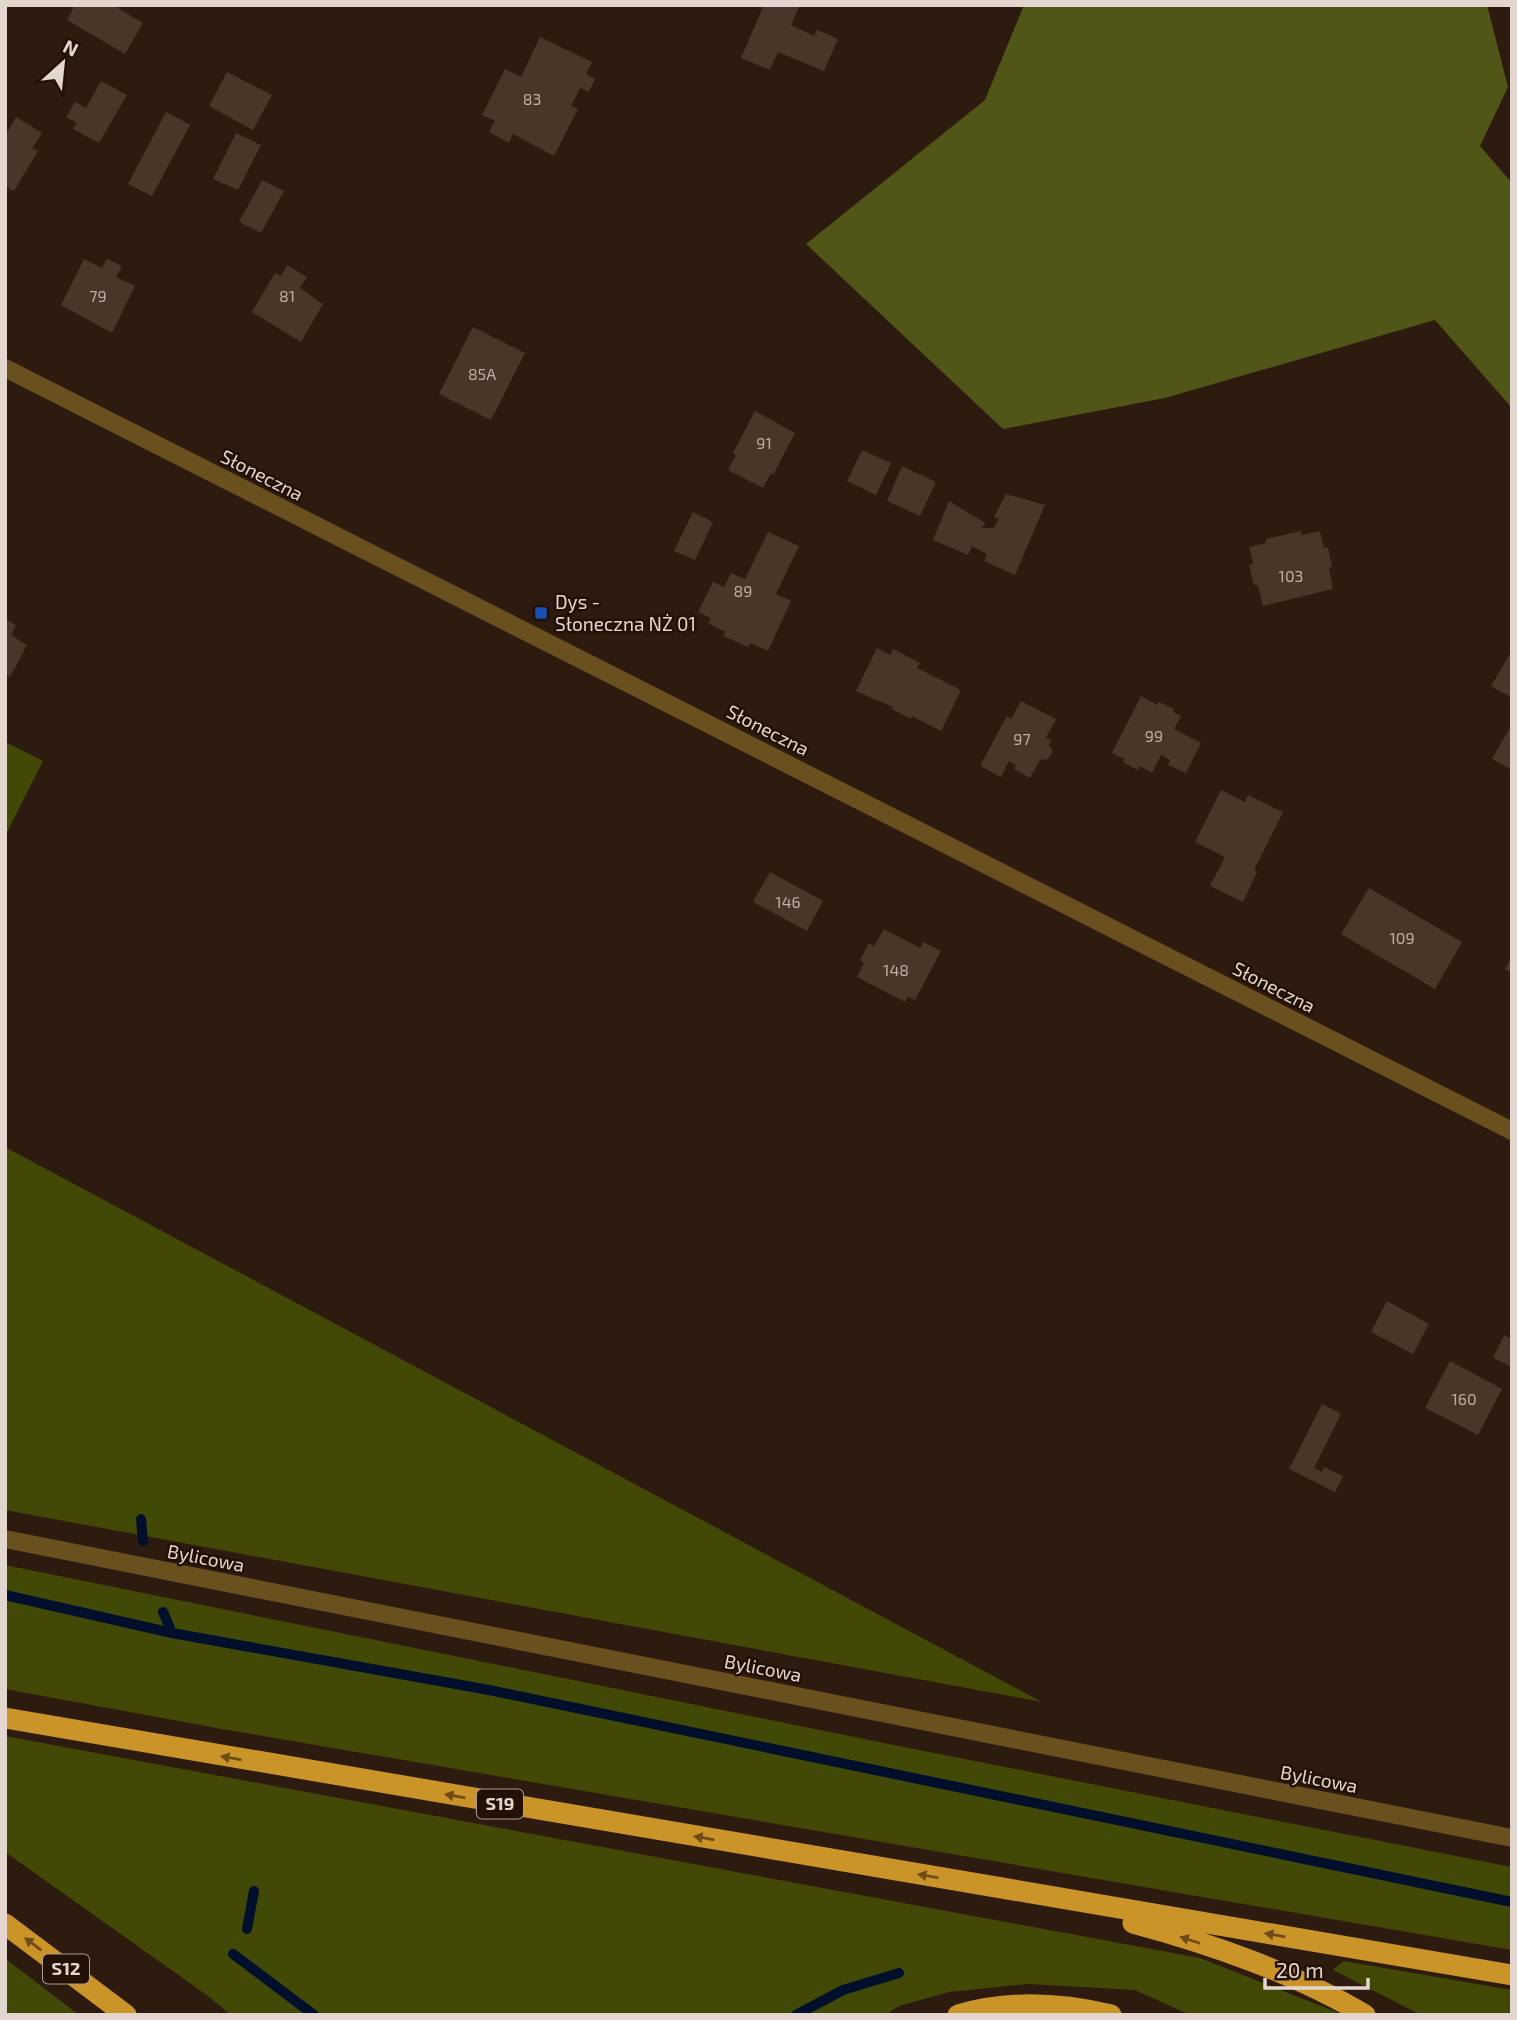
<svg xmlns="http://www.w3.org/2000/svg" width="1517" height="2020" viewBox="0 0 1517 2020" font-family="'Exo 2',sans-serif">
<rect width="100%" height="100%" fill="#2d1b0f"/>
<!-- green -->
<path fill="#424805" d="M5 742 43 761 5 836Z
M5 1147 1042 1702 5 1510Z
M5 1565 909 1748 1512 1867V1950L222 1729 5 1689Z
M5 1736 1200 1958 1344 2015H1190L1135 1990 1028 1984 949 1992 899 2006 885 2015H231L208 1996 5 1852Z
M5 1959H6L79 2015H11L5 2010Z
M1344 1961 1512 1990V2015H1421L1333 1970Z"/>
<!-- forest -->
<path fill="#505617" d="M1024 5H1487L1508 87 1480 146 1512 183V408L1435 320 1165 398 1003 429 806 244 985 100Z"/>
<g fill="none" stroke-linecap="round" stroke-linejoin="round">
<!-- stream -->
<path stroke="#000f2b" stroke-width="10" d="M141 1519 143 1541
M5 1595 172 1633 489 1690 1512 1902
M163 1612 172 1633
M247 1929 254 1891
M233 1954 314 2015
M796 2015 843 1990 899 1973"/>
</g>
<!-- building -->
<path fill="#4a3629" d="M75 5H113L143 23 125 54 67 20Z
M764 5H800L791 25 814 36 817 30 838 39 824 71 778 52 770 70 741 58Z
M540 37 592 62 586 74 595 79 589 92 580 88 571 106 578 109 554 156 513 134 509 143 489 132 495 121 482 115 505 69 521 77Z
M227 72 272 95 253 130 209 106Z
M101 81 127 95 99 143 73 129 77 123 66 117 75 102 86 108Z
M166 112 190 125 152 196 128 184Z
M16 117 42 133 32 148 38 151 14 191 5 186V132L7 133Z
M236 133 261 145 238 190 213 179Z
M262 180 284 191 261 233 239 222Z
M84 259 102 268 107 259 122 266 116 277 135 286 112 333 61 305Z
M287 265 307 277 300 288 323 304 301 342 252 312 275 273 281 276Z
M473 327 525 353 491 420 439 394Z
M755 411 795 433 773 475 771 473 763 488 728 470 736 455 733 453Z
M862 450 891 463 876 495 847 481Z
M902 466 936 482 920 516 887 501Z
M1006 494 1045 505 1015 575 984 561 987 554 972 546 968 555 933 540 949 501 985 523 982 528H994L999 519 994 517Z
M693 512 713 522 695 560 674 551Z
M1301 531 1302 535 1320 531 1324 548 1328 547 1332 567 1329 568 1333 589 1263 606 1258 585H1254L1249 565 1253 564 1249 547 1266 543V539Z
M768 532 799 546 776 594 791 601 768 651 750 643 748 647 723 636 725 632 708 623 711 618 698 612 713 582 724 587 731 573 745 579Z
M5 619 16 625 11 635 27 645 10 677 5 674Z
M877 648 890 655 893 649 920 663 917 668 961 690 941 731 912 716 911 719 892 709 893 707 856 691Z
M1512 650V698L1491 686Z
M1141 696 1157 705 1159 702 1174 709 1173 712 1181 716 1174 729 1201 743 1186 773 1168 765 1170 760 1161 755 1152 773 1140 766 1138 770 1123 762 1124 759 1112 753Z
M1021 701 1056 719 1046 738 1051 740 1049 745 1053 752 1048 759 1040 760 1030 778 1014 769 1016 765 1009 761 1001 777 980 766 1007 716 1011 719Z
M1512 724V770L1492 759Z
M1221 790 1245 802 1248 795 1283 812 1254 870 1257 872 1243 902 1210 886 1225 857 1195 842Z
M770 872 823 901 807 931 753 902Z
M1369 888 1462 942 1435 989 1341 934Z
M884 929 920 948 923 942 941 951 915 1000 908 997 905 1002 857 977 864 963 860 960 869 943 874 946Z
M1512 956V973L1505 969Z
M1387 1301 1429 1324 1413 1354 1371 1332Z
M1504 1335 1512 1339V1367L1493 1358Z
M1450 1361 1502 1389 1478 1435 1425 1408Z
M1322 1404 1341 1414 1314 1468 1322 1472 1324 1467 1343 1476 1335 1492 1289 1469Z"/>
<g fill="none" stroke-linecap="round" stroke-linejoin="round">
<!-- minor -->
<path stroke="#6b501f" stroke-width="18" d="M5 368 1512 1131"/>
<!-- tertiary -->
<path stroke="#6b501f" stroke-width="18" d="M5 1539 1512 1838"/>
<!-- motorway -->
<path stroke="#cb9429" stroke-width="21" d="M5 1718 1512 1975
M1133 1923C1208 1943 1298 1974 1365 2015
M5 1924 126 2015
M958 2015C1008 2000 1061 2003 1111 2015"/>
</g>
<!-- one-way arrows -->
<defs><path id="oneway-solid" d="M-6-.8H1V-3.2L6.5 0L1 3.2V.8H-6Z" transform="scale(1.75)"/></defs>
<g fill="#6f4c16">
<use href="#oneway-solid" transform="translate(231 1758) rotate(-170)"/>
<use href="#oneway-solid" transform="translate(455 1796) rotate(-170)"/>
<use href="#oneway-solid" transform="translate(704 1838) rotate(-170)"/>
<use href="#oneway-solid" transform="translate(928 1876) rotate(-170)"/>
<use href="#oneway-solid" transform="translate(1275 1935) rotate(-170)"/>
<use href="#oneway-solid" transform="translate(1190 1940) rotate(-162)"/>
<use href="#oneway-solid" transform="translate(33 1944) rotate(-143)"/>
</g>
<!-- markers -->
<rect fill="#1a4fb4" stroke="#231106" stroke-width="2.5" x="534" y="606" width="14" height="14" rx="3.5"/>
<g text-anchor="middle" stroke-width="5" stroke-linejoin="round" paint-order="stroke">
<!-- number labels -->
<g font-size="16" fill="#bdaea5">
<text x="532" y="105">83</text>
<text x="98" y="302">79</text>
<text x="287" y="302">81</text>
<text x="482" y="380">85A</text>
<text x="764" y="449">91</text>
<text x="1291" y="582">103</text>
<text x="743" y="597">89</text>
<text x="1154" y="742">99</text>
<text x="1022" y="745">97</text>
<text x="788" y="908">146</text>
<text x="1402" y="944">109</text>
<text x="896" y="976">148</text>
<text x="1464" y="1405">160</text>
</g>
<!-- shield labels -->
<g fill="#231106" stroke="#a99b92" stroke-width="2">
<rect x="477" y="1789.5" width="46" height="29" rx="5"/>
<rect x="43" y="1954.5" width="46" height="29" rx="5"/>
</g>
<g font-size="18" font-weight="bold" fill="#e3d6ce">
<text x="500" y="1810">S19</text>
<text x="66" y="1975">S12</text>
</g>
<!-- street labels -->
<g font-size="19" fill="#e3d6ce" stroke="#231106">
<text transform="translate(262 475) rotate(27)" y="7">Słoneczna</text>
<text transform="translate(768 730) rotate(27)" y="7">Słoneczna</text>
<text transform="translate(1274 987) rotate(27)" y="7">Słoneczna</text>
<text transform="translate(206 1558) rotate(11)" y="7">Bylicowa</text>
<text transform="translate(763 1668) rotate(11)" y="7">Bylicowa</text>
<text transform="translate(1319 1779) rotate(11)" y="7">Bylicowa</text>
</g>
<!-- poi labels -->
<g font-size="19" fill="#e3d6ce" stroke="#231106" text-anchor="start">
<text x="555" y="609">Dys -<tspan x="555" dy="22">Słoneczna NŻ 01</tspan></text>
</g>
</g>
<!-- border -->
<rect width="1517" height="2020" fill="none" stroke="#e3d6ce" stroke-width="14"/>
<!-- north arrow -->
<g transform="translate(63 63) rotate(27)" stroke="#231106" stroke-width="5" paint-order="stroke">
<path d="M0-5L12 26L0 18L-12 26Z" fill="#e3d6ce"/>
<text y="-10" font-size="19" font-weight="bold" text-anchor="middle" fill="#e3d6ce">N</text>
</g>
<!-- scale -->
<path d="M1265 1978v10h103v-10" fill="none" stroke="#e3d6ce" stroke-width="3.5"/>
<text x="1276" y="1978" font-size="21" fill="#e3d6ce" stroke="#231106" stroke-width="5" paint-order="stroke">20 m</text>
</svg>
